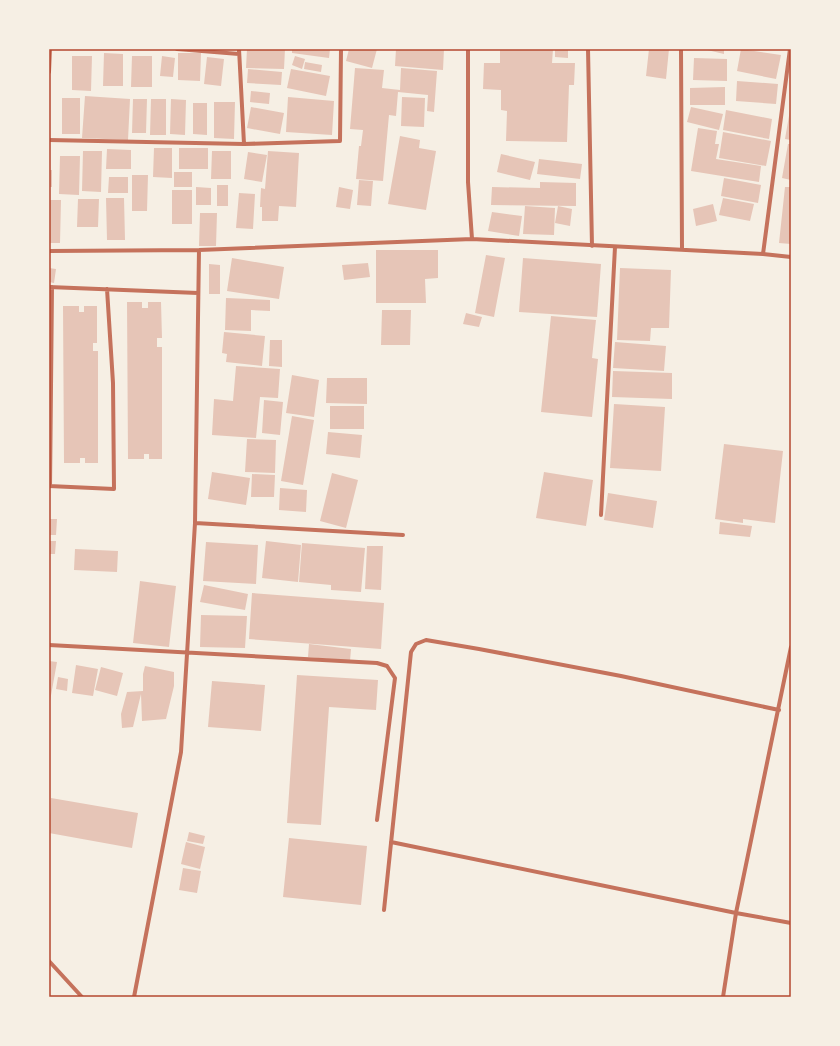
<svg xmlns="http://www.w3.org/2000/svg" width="840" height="1046" viewBox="0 0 840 1046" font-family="'Alegreya Sans',sans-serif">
<rect width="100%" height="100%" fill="#f6efe4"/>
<!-- building -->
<path fill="#e6c5b7" d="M247 49H285L284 69 246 68Z
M292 49H330L329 58 292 53Z
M349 49H377L372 68 346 61Z
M396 49H444L443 70 395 66Z
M500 49H553L552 63H575L574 85H569L567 142 506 141 507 111 501 110V90L483 89 484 63H500Z
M555 49H568V58L555 57Z
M649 49H669L666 79 646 76Z
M703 49H724V54Z
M741 49 781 55 776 79 737 71Z
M104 53 123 54V86H103Z
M178 53H201L200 81 178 80Z
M72 56H92L91 91 72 90Z
M132 56H152V87H131Z
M162 56 175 58 173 77 160 76Z
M295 56 305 59 302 69 292 65Z
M207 57 224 59 221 86 204 84Z
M694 58 727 59V81L693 80Z
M305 62 322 65 321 72 304 69Z
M355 68 384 70 382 88 400 90 401 68 437 71 434 112 427 111 428 95 398 92 396 116 389 115 383 181 356 179 359 146H361L363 130 350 129Z
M248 69 282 72 281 85 247 83Z
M291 69 330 76 326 96 287 88Z
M737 81 778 84 776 104 736 101Z
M725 87V105H690V88Z
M251 91 270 93 269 104 250 102Z
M85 96 130 99 128 140 82 138Z
M288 97 334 101 332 135 286 132Z
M402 97 425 98 424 127 401 126Z
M62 98H80V134H62Z
M133 99H147L146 133H132Z
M151 99H166V135H150Z
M171 99 186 100 185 135 170 134Z
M214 102H235L234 139 214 138Z
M193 103H207V135L193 134Z
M251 107 284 113 280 134 247 128Z
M691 107 723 114 719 130 687 122Z
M726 110 772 119 769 139 723 130Z
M790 110H791V140L785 139Z
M698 128 717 131 715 144H719L716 159 761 166 759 182 691 171Z
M723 132 771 141 766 166 719 158Z
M400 136 420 140 419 148 436 151 426 210 388 204Z
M788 144H791V180L782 178Z
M154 148H172V178L153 177Z
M179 148H208V169H179Z
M107 149 131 150V169H106Z
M83 151H102L101 192 82 191Z
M212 151H231V179H211Z
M268 151 299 153 296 207 279 206 278 221H262V207H260L261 188 265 189Z
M248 152 267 155 262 182 244 179Z
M501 154 535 162 530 180 497 172Z
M60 156H80L79 195 59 194Z
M539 159 582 164 580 179 537 174Z
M49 170H52V187H49Z
M174 172H192V187H174Z
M132 175H148L147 211H132Z
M109 177H128V193H108Z
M724 178 761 185 758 203 721 196Z
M359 180 373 181 371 206 357 205Z
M540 182 576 183V206L491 205 492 187 540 188Z
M217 185H228V206H217Z
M196 187 211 188V205H196Z
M339 187 353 190 350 209 336 207Z
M785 187H791V244L779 243Z
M172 190H192V224H172Z
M239 193 255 194 253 229 236 228Z
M106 198H124L125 240H107Z
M723 198 754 204 750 221 719 215Z
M78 199H99L98 227H77Z
M49 200H61L60 243H49Z
M713 204 717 221 696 226 693 209Z
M525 206 555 208 554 235 523 234Z
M558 206 572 209 570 226 555 223Z
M492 212 522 216 519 236 488 231Z
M200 213H217L216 246H199Z
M376 250H438V278L425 279 426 303H376Z
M486 255 505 258 494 317 475 313Z
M232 258 284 267 279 299 227 291Z
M523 258 601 264 597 317 519 312Z
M368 263 370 277 344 280 342 265Z
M209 264 220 265V294H209Z
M49 268 56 269 54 283 49 282Z
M620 268 671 270 669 328H651L650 341 617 340Z
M226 298 270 300V311L251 310V331L225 330Z
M127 302H142V308H148V302H161L162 338H157V347H162V459H149V454H144V459H128Z
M63 306H79V312H84V306H97V343H93V351H98V463H85V458H80V463H64Z
M382 310H411L410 345H381Z
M466 313 482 317 479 327 463 324Z
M551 316 596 320 592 358 598 359 592 417 541 412Z
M224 332 265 336 262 366 226 362 227 354 222 353Z
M270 340H282V367L269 366Z
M615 342 666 346 664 371 613 368Z
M236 366 280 369 278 398 260 397 256 438 212 435 214 399 233 401Z
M613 371 672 373V399L612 397Z
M292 375 319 380 314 417 286 413Z
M327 378H367V404L326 403Z
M264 400 283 402 280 435 262 433Z
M614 404 665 407 661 471 610 468Z
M330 406H364V429H330Z
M292 416 314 420 303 485 281 481Z
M328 432 362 435 360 458 326 454Z
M247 439 276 440 275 473 245 472Z
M724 444 783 451 775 523 743 519V523L715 519Z
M212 472 250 478 246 505 208 499Z
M544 472 593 480 586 526 536 518Z
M332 473 358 480 346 528 320 521Z
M252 474 275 475 274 497H251Z
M280 488 307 490 306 512 279 510Z
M608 493 657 501 653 528 604 520Z
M49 519H57L56 535H49Z
M720 522 752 526 750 537 719 534Z
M49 541H56L55 554H49Z
M266 541 301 545 298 582 262 578Z
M206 542 258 545 256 584 203 581Z
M302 543 365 548 361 592 331 590V585L299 582Z
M367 546H383L381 590 365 589Z
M75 549 118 551 117 572 74 570Z
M140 581 176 586 169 647 133 643Z
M204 585 248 594 245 610 200 602Z
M252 593 384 603 381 649 249 639Z
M201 615 247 616 245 648 200 647Z
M309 644 351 649 350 661 308 657Z
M49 661 57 662 50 701H49Z
M76 665 98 669 93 696 72 693Z
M145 666 174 672V686L166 719 142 721 141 694 133 727 122 728 121 714 127 692 143 691V674Z
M101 667 123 673 117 696 95 690Z
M297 675 378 680 376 710 329 707 321 825 287 823Z
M58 677 68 679 67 691 56 689Z
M212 681 265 685 261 731 208 727Z
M51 798 138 813 132 848 49 833Z
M189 832 205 836 203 844 187 841Z
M289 838 367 846 361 905 283 897Z
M186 842 205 847 200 869 181 864Z
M183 868 201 871 197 893 179 890Z"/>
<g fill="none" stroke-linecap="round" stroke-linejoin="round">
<!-- minor -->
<path stroke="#c5725c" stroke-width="4" d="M177 49 239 54
M239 49 244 144
M588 49 592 246
M681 49 682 250
M49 72 50 49
M49 140 244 144 340 141 341 49
M472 239 763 254 791 257
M49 251 199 250 472 239 468 182V49
M763 254 790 49
M49 287 198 293
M49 486 114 489 113 383 107 289
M50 486 52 287
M601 515 615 247
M195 523 403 535
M49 645 377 663 387 666 395 678 377 820
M391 842 736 913 791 923
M384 910 411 652 416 644 426 640 479 649 621 676 779 710
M49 961 82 997
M134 997 181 752 195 523 199 250
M723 997 736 913 791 647"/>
</g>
<!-- border -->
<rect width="840" height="1046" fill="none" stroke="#f6efe4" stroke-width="100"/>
<rect x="50" y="50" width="740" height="946" fill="none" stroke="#b5482f" stroke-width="1.5"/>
</svg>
